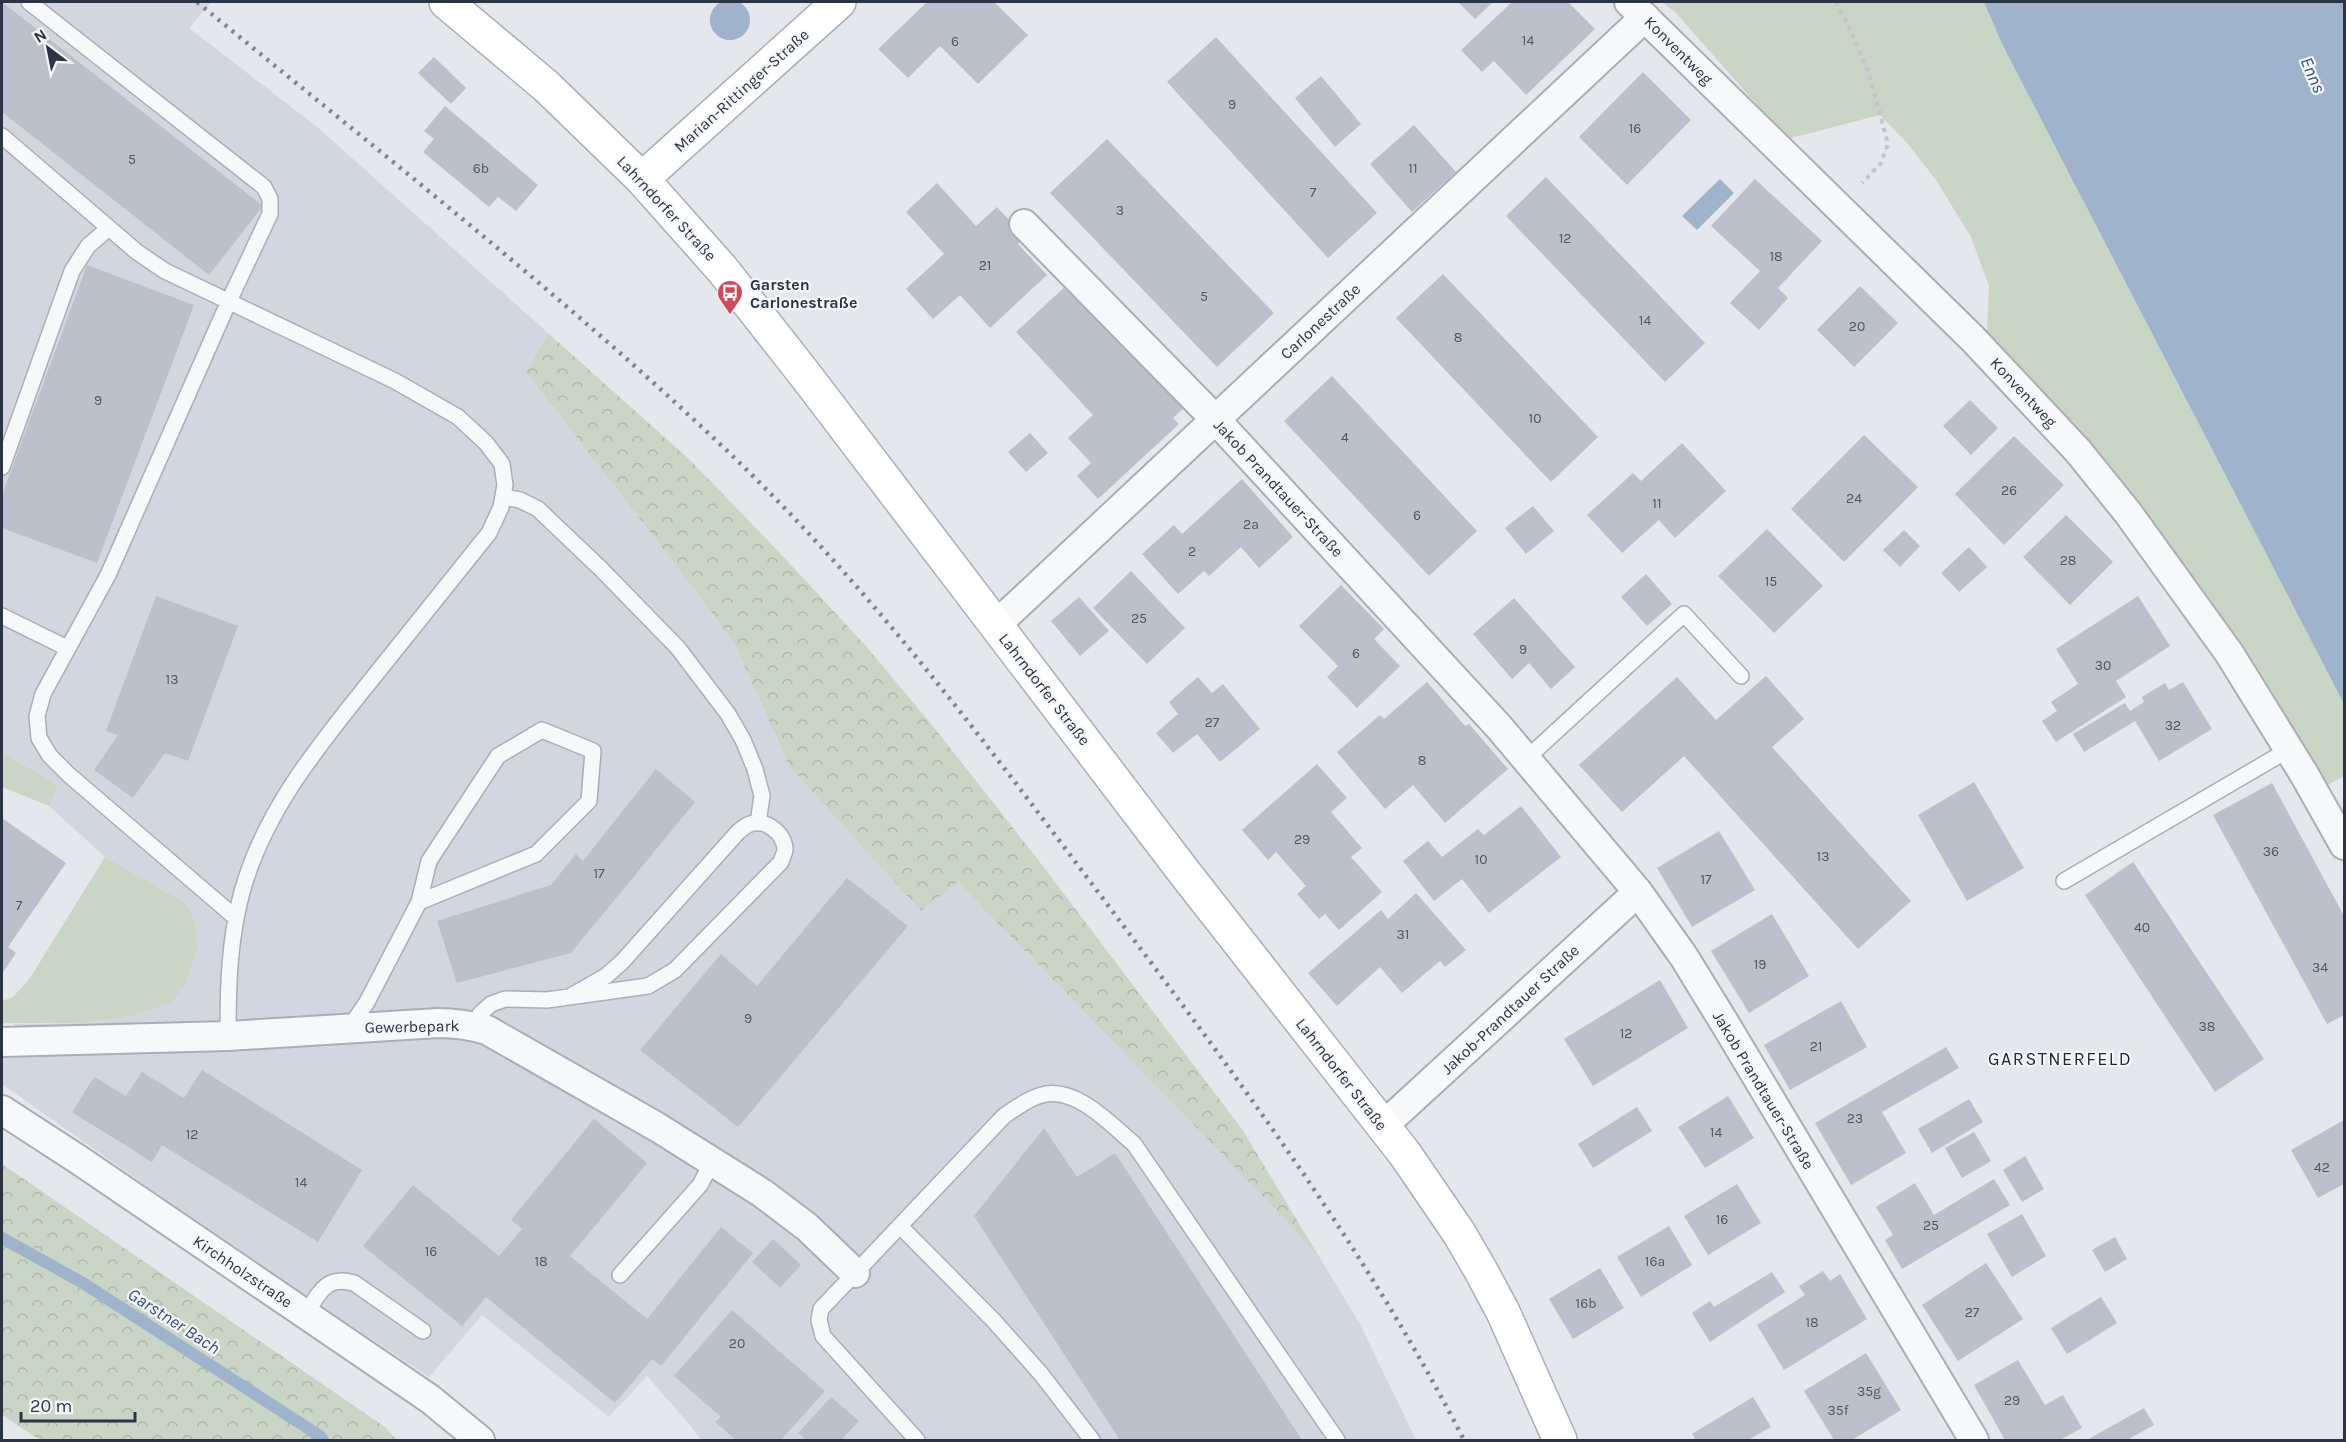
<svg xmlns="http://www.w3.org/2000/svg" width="2346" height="1442" viewBox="0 0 2346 1442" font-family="Karla,sans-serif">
<defs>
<pattern id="forest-crowns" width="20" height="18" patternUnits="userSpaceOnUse" patternTransform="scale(1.5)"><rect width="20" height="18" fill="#c9d6c5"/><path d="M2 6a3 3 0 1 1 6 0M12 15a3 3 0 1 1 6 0" fill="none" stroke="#adb8ab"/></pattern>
</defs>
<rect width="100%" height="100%" fill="#e4e7ec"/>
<!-- built -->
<path fill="#d2d6de" d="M2 2H211L189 28 316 126 548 333 526 372 701 598 736 647 789 766 921 910 958 882 1277 1211 1321 1260 1360 1324 1416 1440H701L691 1426 647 1376 609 1417 482 1315 429 1377 257 1264 2 1084V1064L14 1024 83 1023 131 1016 186 903 105 857 49 806 56 785 2 752Z"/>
<!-- green -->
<path fill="#c9d6c5" d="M1662 2H1984L2002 44 2344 704V776L2326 786 2087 443 1987 331 1989 286 1971 237 1936 180 1908 144 1880 115 1787 139 1676 13Z
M2 752 57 785 49 806 2 787Z
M105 857 186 903 195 924 197 949 186 982 172 1002 131 1016 83 1023H2V1001L13 997 30 978Z"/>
<!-- forest -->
<path fill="url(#forest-crowns)" d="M548 333 691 461 778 551 866 646 932 725 1039 861 1242 1129 1321 1260 1277 1211 958 882 921 911 789 766 736 647 701 598 526 372Z
M2 1164 385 1427 397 1440H40L2 1415Z"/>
<!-- water -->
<path fill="#9fb4cc" d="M710 20a20 20 0 1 1 40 0a20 20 0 1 1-40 0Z
M1984 2H2344V704L2002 44Z
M1720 179 1734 193 1697 230 1682 216Z"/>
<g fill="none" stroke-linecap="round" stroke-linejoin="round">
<!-- stream -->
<path stroke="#9fb4cc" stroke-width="12" d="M2 1238 83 1283 320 1436 323 1440"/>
</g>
<!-- building -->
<path fill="#bbc0ca" d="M2 2 263 206 209 275 2 112Z
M927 2H994L1028 35 978 84 940 46 908 78 878 49Z
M1458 2H1493L1475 19Z
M1512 2H1568L1595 29 1526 95 1494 61 1482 72 1461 50Z
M1216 37 1377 213 1328 258 1167 82Z
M434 57 466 88 451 104 418 73Z
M1643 72 1691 120 1627 185 1579 137Z
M1321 76 1361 124 1335 147 1295 98Z
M445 106 538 185 516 211 498 197 489 207 423 152 434 139 424 131Z
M1414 125 1456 172 1412 212 1370 164Z
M1107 139 1274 313 1217 367 1050 193Z
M1546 177 1705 343 1665 382 1506 216Z
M1755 179 1822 241 1778 288 1788 298 1759 330 1730 303 1760 271 1711 226Z
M937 183 976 226 997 207 1025 237 1018 244 1047 275 990 328 960 295 933 319 906 289 944 254 906 212Z
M87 265 194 305 97 563 2 528V495Z
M1443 274 1598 437 1551 482 1396 318Z
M1070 282 1185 407 1173 418 1179 424 1098 499 1077 476 1091 463 1068 438 1093 415 1016 332Z
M1860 286 1898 323 1854 367 1817 330Z
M1332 376 1477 531 1429 576 1284 421Z
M1970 400 1998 428 1971 455 1943 426Z
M1030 433 1048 453 1026 472 1008 452Z
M1864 435 1918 487 1844 562 1791 509Z
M2014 436 2064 485 2004 545 1955 494Z
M1682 443 1726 491 1675 538 1659 520 1622 553 1587 515 1633 473 1641 481Z
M1242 479 1293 537 1259 568 1241 547 1209 576 1204 571 1178 594 1142 554 1174 525 1182 534Z
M1533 506 1554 531 1526 554 1505 528Z
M2066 515 2113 562 2070 605 2023 557Z
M1767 529 1823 586 1774 633 1718 576Z
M1904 530 1920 546 1900 567 1883 550Z
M1969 547 1987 567 1959 592 1941 573Z
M1131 571 1185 628 1147 664 1093 608Z
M1646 574 1672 604 1647 626 1621 597Z
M1341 585 1384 629 1374 639 1400 666 1357 708 1327 677 1338 666 1299 626Z
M156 596 238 626 188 761 165 753 133 798 94 770 118 735 106 731Z
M2138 596 2170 646 2116 681 2126 697 2056 742 2042 721 2057 711 2051 702 2078 684 2056 649Z
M1079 597 1109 631 1080 656 1051 621Z
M1514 598 1575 667 1551 689 1529 663 1512 679 1473 634Z
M1766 676 1804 719 1772 747 1911 901 1858 949 1684 756 1622 812 1579 765 1677 677 1716 720Z
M1198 677 1212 693 1223 684 1260 729 1220 762 1197 734 1173 753 1156 733 1178 714 1169 702Z
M1427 682 1465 726 1469 724 1508 769 1445 823 1413 785 1385 809 1337 752 1380 715 1384 719Z
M2183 682 2212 729 2159 761 2135 721 2084 752 2073 734 2125 703 2130 711 2144 702 2142 697 2165 683 2169 690Z
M1317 764 1347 798 1331 812 1362 848 1351 857 1382 892 1339 930 1325 914 1319 919 1297 894 1306 886 1276 852 1268 860 1242 830Z
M656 769 695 802 571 953 457 983 437 921 551 885 576 854 583 861Z
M1974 782 2024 868 1967 901 1918 815Z
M2272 783 2344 916V1015L2327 1024 2213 815Z
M1521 806 1561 857 1489 913 1462 879 1434 901 1403 861 1428 841 1442 857 1478 829 1484 835Z
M2 818 66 863 8 947 16 953 2 974Z
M1719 831 1755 890 1692 927 1657 868Z
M2133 862 2264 1059 2215 1092 2085 895Z
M847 878 908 926 738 1127 640 1050 721 954 757 986Z
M1416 893 1466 950 1445 967 1440 961 1402 993 1380 967 1337 1006 1308 973 1381 910 1388 919Z
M1772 914 1809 976 1749 1013 1711 951Z
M1660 980 1688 1028 1593 1086 1564 1039Z
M1841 1001 1867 1047 1790 1090 1764 1045Z
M1946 1047 1959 1068 1882 1112 1906 1153 1851 1185 1815 1123Z
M202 1070 362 1170 318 1242 162 1145 152 1162 72 1112 94 1077 126 1096 142 1072 184 1098Z
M1728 1096 1754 1138 1705 1168 1678 1127Z
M1969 1099 1983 1122 1932 1153 1918 1129Z
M1637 1107 1652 1131 1593 1168 1578 1144Z
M594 1119 647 1163 570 1256 647 1319 721 1227 753 1253 661 1366 652 1359 615 1403 486 1297 462 1326 363 1246 413 1185 499 1256 522 1229 511 1220Z
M2344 1120V1184L2318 1198 2291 1150Z
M1044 1128 1077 1177 1115 1153 1302 1440H1120L974 1216Z
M1974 1132 1991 1161 1962 1178 1945 1148Z
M2025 1156 2044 1189 2022 1202 2003 1170Z
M1994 1179 2010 1205 1902 1269 1885 1240 1893 1235 1876 1207 1915 1183 1934 1215Z
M1737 1184 1761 1223 1708 1255 1684 1216Z
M2022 1214 2046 1256 2012 1277 1987 1234Z
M1669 1226 1692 1265 1641 1297 1617 1257Z
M2115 1237 2127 1259 2105 1272 2092 1250Z
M773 1239 801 1265 780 1288 752 1262Z
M1986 1263 2023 1319 1958 1361 1922 1305Z
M1600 1268 1624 1308 1573 1339 1549 1299Z
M1823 1271 1830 1281 1840 1274 1867 1319 1784 1370 1757 1325 1805 1295 1799 1286Z
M1772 1272 1785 1292 1710 1342 1692 1313 1710 1301 1714 1307Z
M2101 1297 2117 1323 2067 1354 2051 1328Z
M732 1310 825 1391 781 1440H736L715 1422 721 1417 674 1376Z
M1866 1353 1901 1410 1852 1440H1834L1804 1391Z
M2018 1360 2045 1405 2063 1395 2082 1428 2060 1440H2005L1974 1385Z
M831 1397 859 1421 841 1440H806L798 1433Z
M1753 1397 1771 1427 1748 1440H1696L1692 1434Z
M2144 1408 2154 1425 2127 1440H2087Z"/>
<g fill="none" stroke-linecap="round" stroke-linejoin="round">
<defs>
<path id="lane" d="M29 2 264 187 270 199V214L229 301 108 575 43 694 37 716 39 738 50 756 69 775 236 918
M2 136 137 252 165 271 395 381 458 417 486 443 502 464 505 485 501 507 489 533C450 582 411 630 372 679 320 744 265 809 242 892 229 940 228 987 228 1036
M2 467 72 271 88 246 109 228
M503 497 520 500 538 509 601 569 678 648 728 714 743 740 755 769 762 796 758 823
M2 616 67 648
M1526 759 1684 614 1741 676
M2064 881 2288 750
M474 1026 480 1014 491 1004 505 999 547 1000 648 986 675 970 781 862C782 858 785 853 785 849 784 833 765 818 750 824 746 825 742 829 738 832L622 962 606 976 569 997
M350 1027 367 1002 419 902 536 854 589 801 593 751 542 730 498 756 429 861 419 902
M900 1226 994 1321 1041 1374 1092 1440
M620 1275 700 1185 712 1162
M306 1314C319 1293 326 1275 354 1283L423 1331
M917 1440 823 1336 819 1320 821 1309 1004 1116C1016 1108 1030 1097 1046 1094 1079 1089 1111 1125 1134 1144L1337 1440"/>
<path id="street" d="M1629 2 1973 339 2078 451 2128 513 2229 653 2304 774 2344 845
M1024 224 1215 419 1499 727 1638 892 1684 957 1727 1027 1974 1440
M995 626 1645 17
M2 1042 228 1036 438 1023C456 1023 470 1025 487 1030L657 1127 762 1193 807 1227 855 1273
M2 1110 79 1160 430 1399 480 1440
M1383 1126 1638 892"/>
<path id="secondary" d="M446 2 546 86 642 179 722 269 806 376 1184 872 1405 1154 1459 1233 1480 1269 1503 1312 1560 1440
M642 179 839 2"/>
</defs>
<!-- lane casing -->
<use href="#lane" stroke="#a9aeb7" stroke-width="18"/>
<!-- street casing -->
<use href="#street" stroke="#a9aeb7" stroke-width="32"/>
<!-- secondary casing -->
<use href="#secondary" stroke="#a9aeb7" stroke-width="36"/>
<!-- path -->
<path stroke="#c2c5cb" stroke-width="4" stroke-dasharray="4.5 4.5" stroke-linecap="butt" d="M1836 2 1848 25 1869 73 1888 144 1881 163 1862 183"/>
<!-- lane -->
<use href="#lane" stroke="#f7f8fa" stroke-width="15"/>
<!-- street -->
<use href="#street" stroke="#f7f8fa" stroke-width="28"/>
<!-- secondary -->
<use href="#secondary" stroke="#fff" stroke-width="33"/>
<!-- rail -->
<path stroke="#7d8696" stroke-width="4.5" stroke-dasharray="3 6" stroke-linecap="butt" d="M197 2C374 148 556 289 723 447 867 583 985 742 1104 900 1234 1073 1365 1247 1464 1440"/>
</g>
<!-- icons -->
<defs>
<symbol id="bus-pin" viewBox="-11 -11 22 30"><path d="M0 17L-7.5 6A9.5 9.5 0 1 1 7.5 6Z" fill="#d1495b" stroke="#f4f6f9"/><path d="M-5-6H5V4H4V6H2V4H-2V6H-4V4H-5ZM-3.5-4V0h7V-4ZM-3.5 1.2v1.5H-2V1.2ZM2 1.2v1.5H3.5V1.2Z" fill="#fff"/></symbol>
</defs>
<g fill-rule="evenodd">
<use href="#bus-pin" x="715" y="278" width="30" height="40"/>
</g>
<g text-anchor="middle" stroke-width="4.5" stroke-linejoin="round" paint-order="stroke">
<!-- number labels -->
<g font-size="14" fill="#4f5766">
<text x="1528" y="45">14</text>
<text x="955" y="46">6</text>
<text x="1232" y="109">9</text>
<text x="1635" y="133">16</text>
<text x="132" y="164">5</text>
<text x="481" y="173">6b</text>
<text x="1413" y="173">11</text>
<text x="1313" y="197">7</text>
<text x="1120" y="215">3</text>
<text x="1565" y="243">12</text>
<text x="1776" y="261">18</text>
<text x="985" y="270">21</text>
<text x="1204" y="301">5</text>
<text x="1645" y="325">14</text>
<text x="1857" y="331">20</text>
<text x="1458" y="342">8</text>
<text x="98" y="405">9</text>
<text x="1535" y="423">10</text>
<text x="1345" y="442">4</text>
<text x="2009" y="495">26</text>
<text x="1854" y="503">24</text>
<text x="1657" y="508">11</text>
<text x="1417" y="520">6</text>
<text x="1251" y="529">2a</text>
<text x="1192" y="556">2</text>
<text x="2068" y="565">28</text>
<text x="1771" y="586">15</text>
<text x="1139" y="623">25</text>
<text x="1523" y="654">9</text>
<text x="1356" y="658">6</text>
<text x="2103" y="670">30</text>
<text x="172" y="684">13</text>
<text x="1212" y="727">27</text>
<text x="2173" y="730">32</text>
<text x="1422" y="765">8</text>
<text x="1302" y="844">29</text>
<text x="2271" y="856">36</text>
<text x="1823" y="861">13</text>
<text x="1481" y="864">10</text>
<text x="599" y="878">17</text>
<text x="1706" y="884">17</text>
<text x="19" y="910">7</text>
<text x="2142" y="932">40</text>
<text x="1403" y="939">31</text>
<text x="1760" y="969">19</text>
<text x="2320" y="972">34</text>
<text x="748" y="1023">9</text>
<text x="2207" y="1031">38</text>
<text x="1626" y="1038">12</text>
<text x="1816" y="1051">21</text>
<text x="1855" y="1123">23</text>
<text x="1716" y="1137">14</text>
<text x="192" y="1139">12</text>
<text x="2322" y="1172">42</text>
<text x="301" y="1187">14</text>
<text x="1722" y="1224">16</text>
<text x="1931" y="1230">25</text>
<text x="431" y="1256">16</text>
<text x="541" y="1266">18</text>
<text x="1655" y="1266">16a</text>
<text x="1586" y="1308">16b</text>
<text x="1972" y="1317">27</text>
<text x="1812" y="1327">18</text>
<text x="737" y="1348">20</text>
<text x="1869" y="1396">35g</text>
<text x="2012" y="1405">29</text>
<text x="1838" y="1415">35f</text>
</g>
<!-- street labels -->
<g font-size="16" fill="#2b3445" stroke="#f4f6f9">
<text transform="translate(1679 50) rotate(45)" y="6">Konventweg</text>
<text transform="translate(741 90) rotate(-42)" y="6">Marian-Rittinger-Straße</text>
<text transform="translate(667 208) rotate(47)" y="6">Lahrndorfer Straße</text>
<text transform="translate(1320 321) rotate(-43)" y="6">Carlonestraße</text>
<text transform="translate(2024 392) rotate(47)" y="6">Konventweg</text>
<text transform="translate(1279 488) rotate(47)" y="6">Jakob Prandtauer-Straße</text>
<text transform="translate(1045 689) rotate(52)" y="6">Lahrndorfer Straße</text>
<text transform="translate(1510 1009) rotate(-43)" y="6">Jakob-Prandtauer Straße</text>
<text transform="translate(412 1026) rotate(-1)" y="6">Gewerbepark</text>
<text transform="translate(1342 1074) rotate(52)" y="6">Lahrndorfer Straße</text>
<text transform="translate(1764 1090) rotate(59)" y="6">Jakob Prandtauer-Straße</text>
<text transform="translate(243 1271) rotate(34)" y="6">Kirchholzstraße</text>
</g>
<!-- poi labels -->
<g font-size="16" font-weight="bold" fill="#2b3445" stroke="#f4f6f9" text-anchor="start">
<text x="750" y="290">Garsten<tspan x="750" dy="18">Carlonestraße</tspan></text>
</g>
<!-- water labels -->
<g font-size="18" font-style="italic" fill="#34527a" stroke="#f4f6f9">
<text transform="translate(2313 75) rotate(67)" y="6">Enns</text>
<text transform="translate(174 1321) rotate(33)" y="6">Garstner Bach</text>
</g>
<!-- neighbourhood labels -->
<g font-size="18" letter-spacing="1.5" fill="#1d2536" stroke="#f4f6f9">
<text x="2060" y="1065">GARSTNERFELD</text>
</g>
</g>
<!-- border -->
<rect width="2346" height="1442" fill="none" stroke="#2b3445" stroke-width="6"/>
<!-- north arrow -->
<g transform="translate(48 48) rotate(328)" stroke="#f4f6f9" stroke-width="4.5" paint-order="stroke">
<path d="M0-4.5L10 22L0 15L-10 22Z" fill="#2b3445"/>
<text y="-9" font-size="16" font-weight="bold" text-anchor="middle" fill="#2b3445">N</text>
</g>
<!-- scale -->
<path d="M21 1412v9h114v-9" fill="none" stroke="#2b3445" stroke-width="3"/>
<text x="30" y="1412" font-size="18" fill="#2b3445" stroke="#f4f6f9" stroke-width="4.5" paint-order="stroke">20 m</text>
</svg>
